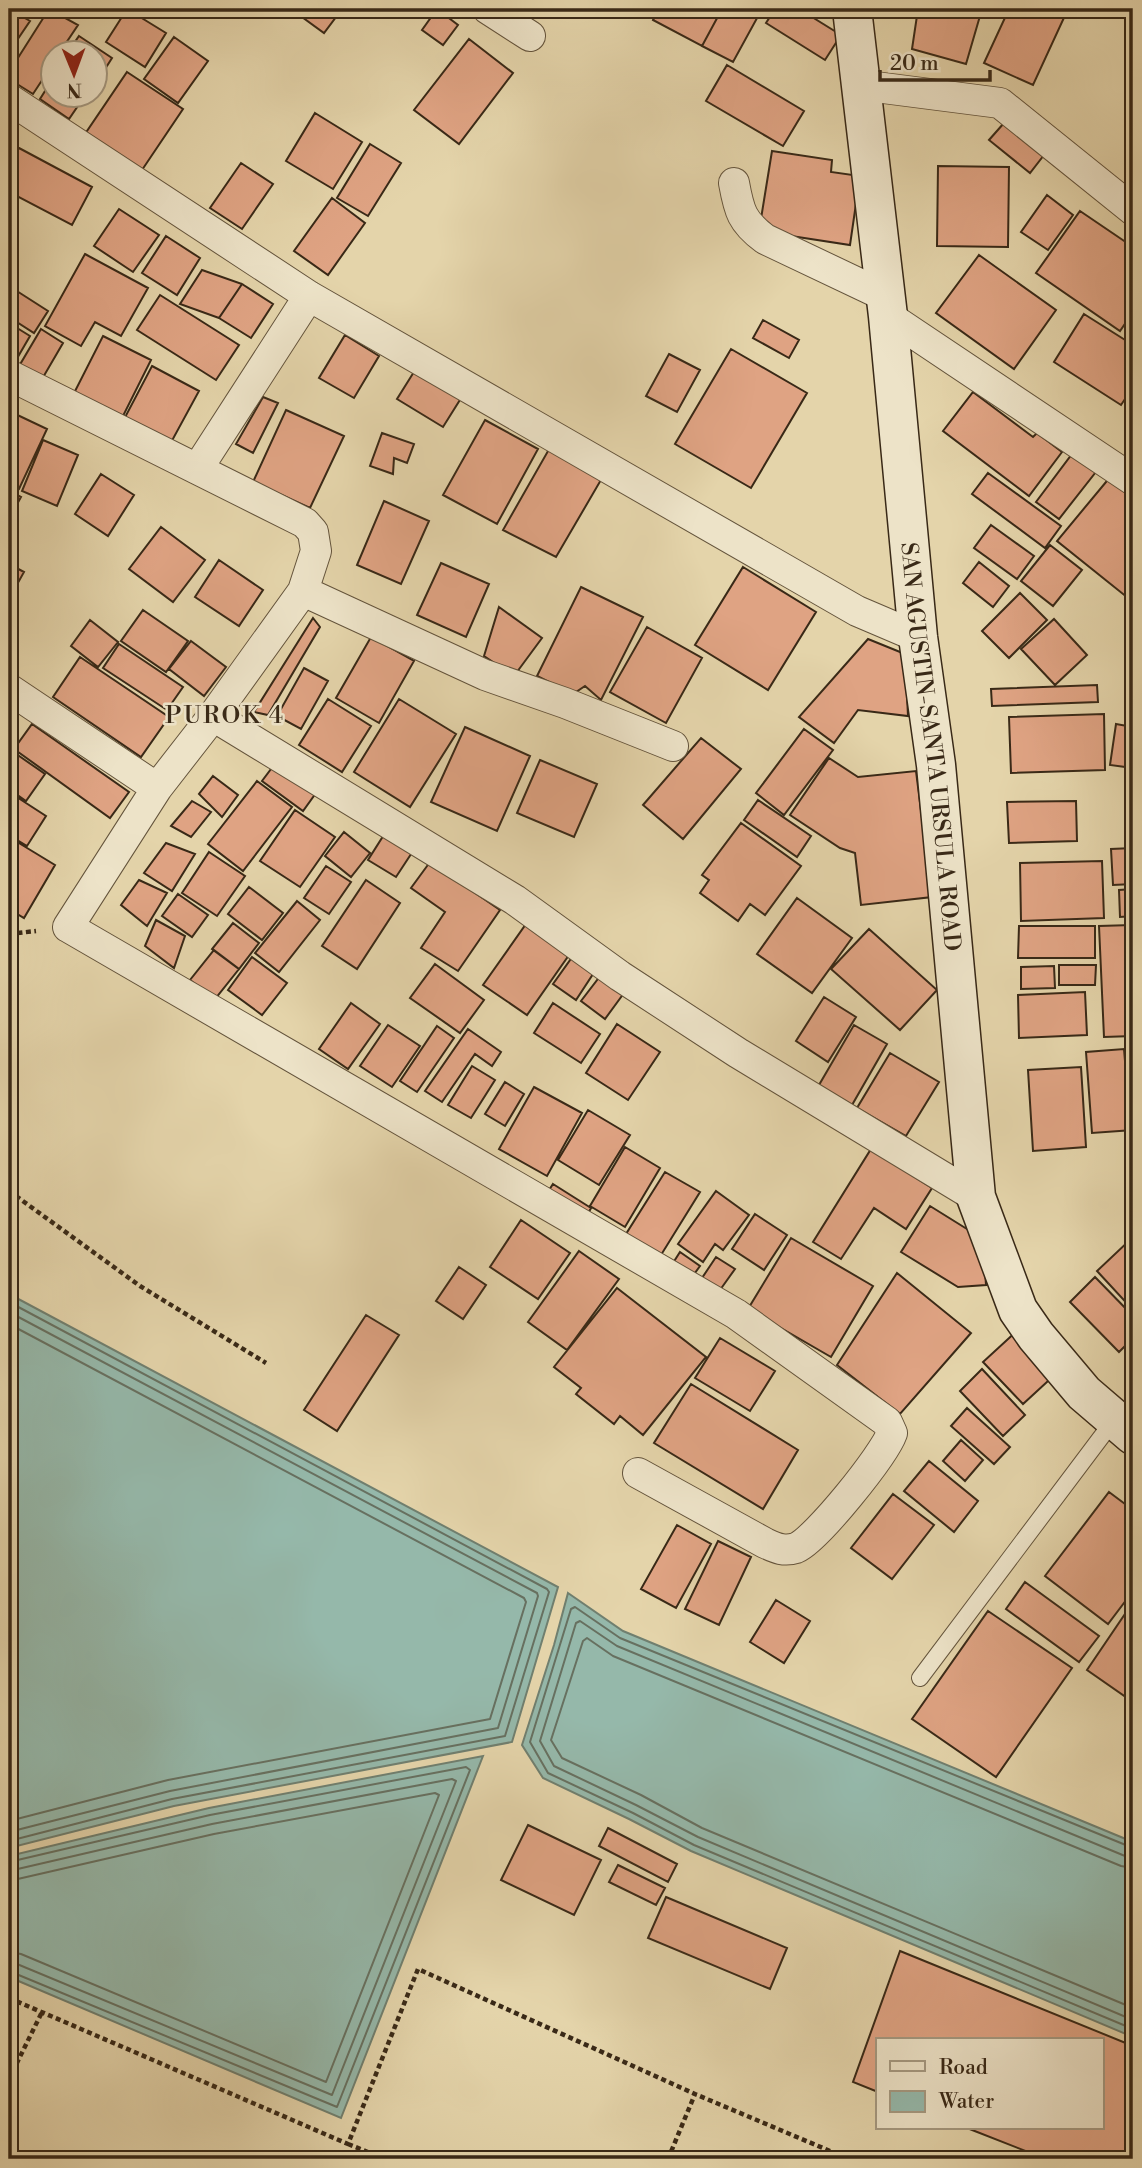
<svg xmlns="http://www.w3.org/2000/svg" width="1142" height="2168" viewBox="0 0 1142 2168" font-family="'Libre Bodoni',serif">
<rect width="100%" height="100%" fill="#e4d4aa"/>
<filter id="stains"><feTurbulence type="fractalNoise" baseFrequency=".00286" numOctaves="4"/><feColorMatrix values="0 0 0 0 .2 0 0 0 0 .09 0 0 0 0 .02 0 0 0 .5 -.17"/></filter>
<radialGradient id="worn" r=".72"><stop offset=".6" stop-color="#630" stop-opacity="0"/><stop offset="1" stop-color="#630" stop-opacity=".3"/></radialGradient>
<!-- water -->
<path fill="#95b8aa" stroke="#707f6f" stroke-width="2" d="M9 1294 558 1587 512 1742 174 1806 9 1848Z
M568 1593 623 1631 1133 1842V2037L691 1851 629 1819 543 1778 522 1745 554 1645Z
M483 1756 341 2118 9 1977V1856L209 1808Z"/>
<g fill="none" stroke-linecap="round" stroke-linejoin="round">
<!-- shore -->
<path stroke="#677060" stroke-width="2" d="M9 1302 547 1589 549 1592 505 1736 172 1799 9 1841
M9 1312 537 1593 538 1596 498 1728 170 1791 9 1832
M9 1324 524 1598 526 1602 490 1719 168 1780 9 1821
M1133 1848 620 1638 575 1607 571 1609 530 1742 548 1773 633 1813 694 1845 1133 2029
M1133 1857 1125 1856 617 1646 580 1621 576 1623 540 1741 554 1766 636 1805 698 1837 1133 2020
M9 1862 210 1815 466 1767 470 1770 337 2107 9 1971
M1133 1868 1121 1866 613 1656 587 1638 583 1641 551 1740 562 1758 641 1795 702 1828 1133 2008
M9 1871 212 1824 452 1779 456 1781 332 2095 17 1964 9 1963
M9 1881 214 1834 435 1793 439 1795 326 2082 21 1954 9 1952"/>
</g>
<!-- building -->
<path fill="#dfa383" stroke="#392917" stroke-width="2" d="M9 9 30 21 9 52Z
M49 9 78 25 60 52H52V65L33 94 9 79V72Z
M127 9 166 33 145 67 106 42Z
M291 9H342L324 33Z
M437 9 458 25 443 45 422 30Z
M658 9H722L702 46 653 20Z
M722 9H762L733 62 702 46Z
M775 9H799L841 35 825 60 766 23Z
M918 9H982L966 64 912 49Z
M1009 9H1068L1033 85 984 63Z
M79 36 112 58 100 77 94 74V52H68Z
M174 37 208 61 178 103 144 79Z
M469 39 513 73 459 144 414 110Z
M727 65 804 111 783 146 706 101Z
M127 72 183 109 142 170 85 134Z
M52 80V94H86L69 119 40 99Z
M315 113 362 142 333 189 286 161Z
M1004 123 1044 155 1030 173 989 140Z
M370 144 401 163 368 216 337 198Z
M19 148 92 187 72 225 9 192V166Z
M772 151 832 160 831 172 860 176 850 245 759 231Z
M241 163 273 184 242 229 210 208Z
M938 166 1009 167 1008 247 937 246Z
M1047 195 1073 215 1048 250 1021 232Z
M332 198 365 223 328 275 294 251Z
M119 209 159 235 133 272 94 246Z
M1080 211 1133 247V312L1120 331 1036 273Z
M166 236 200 258 177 295 142 273Z
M85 254 148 288 121 336 95 322 81 346 45 326Z
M979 255 1056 310 1014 369 936 313Z
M202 270 242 284 219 318 180 304Z
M242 284 273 304 251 338 219 318Z
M9 286 48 311 34 333 9 317Z
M160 295 239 345 216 380 137 330Z
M1084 314 1133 345V387L1121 405 1054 362Z
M763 320 799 340 789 358 753 338Z
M9 323 30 336 12 367 9 365Z
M41 329 63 343 38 386 15 373Z
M345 335 379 356 354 398 319 378Z
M103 336 151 360 119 424 71 399Z
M731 349 807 393 751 488 675 444Z
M669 354 700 370 677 412 646 396Z
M152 366 199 391 168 448 122 423Z
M417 367 463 395 443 427 397 399Z
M973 392 1033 437 1037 433 1062 452 1029 496 943 431Z
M263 397 278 403 253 453 236 444Z
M286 410 344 436 310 508 253 482Z
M9 411 47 429 19 489 9 485Z
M485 420 538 449 497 524 443 495Z
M382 433 414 444 407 463 394 458 393 474 370 466Z
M43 440 78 455 57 506 22 491Z
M552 444 605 473 556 557 503 530Z
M1075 450 1099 468 1059 519 1036 502Z
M988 473 1061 526 1045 548 972 494Z
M101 474 134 495 108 536 75 514Z
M1111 476 1133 494V602L1057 541Z
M9 491 21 497 9 519Z
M384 501 429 521 401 584 357 565Z
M991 525 1034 556 1017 579 974 548Z
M161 527 205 560 173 602 129 569Z
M1050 545 1082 570 1053 606 1021 581Z
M219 560 263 590 239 626 195 597Z
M979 562 1009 586 993 607 963 583Z
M441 563 489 584 466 637 417 615Z
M9 564 24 572 9 599Z
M743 567 816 612 768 690 695 645Z
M581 587 643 617 601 700 585 686 573 694 537 676Z
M1020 593 1047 620 1009 658 982 631Z
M499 607 542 638 514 676 484 656Z
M143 610 188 641 166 672 121 641Z
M313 618 320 627 268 715 254 712Z
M1054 619 1087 655 1055 685 1021 649Z
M90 620 118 642 98 667 71 646Z
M647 627 702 658 666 723 610 692Z
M371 637 414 661 379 723 336 698Z
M868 639 905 654 908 716 858 710 834 743 799 717Z
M191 641 226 667 204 696 169 669Z
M119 644 183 687 167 710 103 668Z
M80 657 169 717 141 757 53 697Z
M304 668 328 681 301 729 277 716Z
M1097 685 1098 702 992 706 991 689Z
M328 699 371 726 342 772 299 745Z
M399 699 456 734 410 807 354 772Z
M1104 714 1105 770 1011 773 1009 717Z
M32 724 129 792 110 818 14 749Z
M1116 724 1133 727V768L1110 765Z
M465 727 530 756 497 831 431 802Z
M804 729 833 750 784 815 756 793Z
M701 738 741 769 683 839 643 805Z
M12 751 45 774 26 801 9 789V756Z
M280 757 321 786 303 811 262 781Z
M829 758 858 777 916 771 932 897 861 905 855 853 840 848 790 815Z
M540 760 597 784 574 837 517 813Z
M213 776 238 795 222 817 199 794Z
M257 781 292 807 243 871 208 844Z
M9 792 46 816 27 846 9 835Z
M758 800 811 836 797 857 744 820Z
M192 801 211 812 191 837 171 826Z
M1076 801 1077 841 1009 843 1007 802Z
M295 810 335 837 300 887 260 861Z
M741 823 801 866 765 915 750 904 738 921 700 893 709 880 702 875Z
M387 830 415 848 396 877 368 860Z
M344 832 370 853 351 877 325 856Z
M9 837 55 865 24 918 9 909Z
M166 843 195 854 172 891 144 873Z
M1133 848V884L1113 885 1111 849Z
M209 852 245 876 217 916 182 893Z
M1102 861 1104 918 1021 921 1020 863Z
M430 862 500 910 458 971 421 948 445 912 411 888Z
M326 866 351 882 329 914 304 898Z
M139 880 167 893 147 926 121 905Z
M366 880 400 903 357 969 322 946Z
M249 887 283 913 262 940 228 914Z
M1133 889V916L1120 917 1119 890Z
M178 894 208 915 192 937 162 916Z
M797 898 852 938 812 993 757 954Z
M297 901 320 920 279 972 255 953Z
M156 920 185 936 174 968 145 946Z
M233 923 259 943 239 969 212 949Z
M526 924 569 955 527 1015 483 985Z
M1132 925 1133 1036 1104 1037 1099 926Z
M1019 926H1095V958H1018Z
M869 929 937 990 900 1030 831 969Z
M214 950 239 969 215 999 190 980Z
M573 956 595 971 576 1000 553 984Z
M252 957 287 983 262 1015 228 990Z
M435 964 484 1000 460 1033 410 998Z
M1059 965H1096L1095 985H1059Z
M1054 966 1055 988 1021 989V967Z
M601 975 624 993 605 1019 581 1001Z
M1085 992 1087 1035 1019 1038 1018 995Z
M824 997 856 1017 828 1062 796 1041Z
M351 1003 380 1024 348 1069 319 1049Z
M553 1003 600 1034 581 1063 534 1033Z
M617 1024 660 1052 628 1100 586 1073Z
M388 1025 420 1046 392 1087 360 1066Z
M854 1025 887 1044 852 1105 819 1085Z
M437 1026 454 1038 417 1092 400 1081Z
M468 1029 501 1052 492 1066 475 1054 442 1102 425 1091Z
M1124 1049 1125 1061H1133V1130L1092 1133 1086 1052Z
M890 1053 939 1082 906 1136 857 1108Z
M472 1066 495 1080 471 1118 448 1105Z
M1081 1067 1086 1147 1033 1151 1028 1070Z
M505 1082 524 1094 505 1126 485 1114Z
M534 1087 582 1113 547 1176 499 1149Z
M588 1110 630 1135 599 1185 558 1160Z
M625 1147 660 1168 625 1227 590 1206Z
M871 1149 932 1188 906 1229 874 1208 841 1259 813 1242Z
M665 1172 700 1192 661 1255 626 1234Z
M553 1184 591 1208 584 1221 544 1198Z
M716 1191 749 1215 723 1250 715 1244 703 1262 678 1244Z
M930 1206 983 1239 986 1285 958 1287 901 1252Z
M755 1214 787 1235 764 1270 732 1249Z
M521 1220 570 1253 538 1299 490 1267Z
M1133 1237V1310L1097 1271Z
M791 1238 873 1286 831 1357 748 1309Z
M579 1251 619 1279 567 1350 528 1322Z
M680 1252 700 1266 692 1277 673 1263Z
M716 1257 735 1269 720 1290 702 1278Z
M459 1267 486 1285 463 1319 436 1301Z
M897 1273 971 1333 900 1414 837 1365Z
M1095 1277 1133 1316V1338L1119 1352 1070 1302Z
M617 1288 706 1357 643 1435 620 1416 614 1424 576 1394 581 1388 554 1367Z
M366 1315 399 1335 337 1431 304 1410Z
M1020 1328 1060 1370 1023 1404 983 1362Z
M720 1338 775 1371 750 1411 695 1378Z
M982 1369 1025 1415 1003 1436 960 1391Z
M691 1384 798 1450 763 1509 654 1443Z
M967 1408 1010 1447 994 1464 951 1426Z
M961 1440 983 1460 965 1481 943 1461Z
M929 1461 978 1501 954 1532 904 1491Z
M1109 1492 1133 1510V1591L1108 1624 1045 1576Z
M893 1494 934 1525 892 1579 851 1548Z
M677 1525 711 1544 676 1608 641 1589Z
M718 1541 751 1557 719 1625 685 1609Z
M1025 1582 1099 1636 1079 1662 1006 1609Z
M776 1600 810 1621 784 1663 750 1642Z
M988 1611 1072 1668 996 1777 912 1719Z
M1127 1611 1133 1616V1702L1087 1670Z
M528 1825 601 1860 574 1915 501 1880Z
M608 1828 677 1864 668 1882 599 1846Z
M618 1865 665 1888 656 1905 609 1882Z
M666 1897 787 1948 770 1989 648 1938Z
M900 1951 1133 2046V2159H1046L967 2128H1102V2040H878V2092L853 2082Z"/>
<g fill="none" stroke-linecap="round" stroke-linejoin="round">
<defs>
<path id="lane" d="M920 1678 1114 1420"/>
<path id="street" d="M488 9 530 36
M860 85 1000 103 1133 210
M9 99 309 296 857 611 918 637
M734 183C739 211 742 222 765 239L885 296
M888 316 1133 480
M9 375 305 523 313 532 316 551 303 591 213 716 157 788 68 927 736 1314 887 1422 892 1433C884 1455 816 1540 796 1548 784 1552 776 1548 765 1543L638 1473
M198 468 309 296
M303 591 485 675 565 703 673 746
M9 689 157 788
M213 716 515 900 620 976 738 1053 976 1197"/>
<g id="secondary">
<path id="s1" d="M852 9 888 316 918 637 936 765 976 1197 1018 1310 1036 1336 1084 1393 1133 1435"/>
</g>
</defs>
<!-- lane casing -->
<use href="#lane" stroke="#64543c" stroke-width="18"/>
<!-- street casing -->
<use href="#street" stroke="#64543c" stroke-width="32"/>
<!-- secondary casing -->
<use href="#secondary" stroke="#392917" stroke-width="41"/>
<!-- path -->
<path stroke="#392917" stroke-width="4.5" stroke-dasharray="5 3.5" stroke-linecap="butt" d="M9 934 36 931
M9 1191 140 1286 266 1363
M9 1998 348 2144 418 1969 695 2094 849 2159
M9 2079 42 2012
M348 2144 385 2159
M668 2159 695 2094"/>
<!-- lane -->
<use href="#lane" stroke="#ede3c8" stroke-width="16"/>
<!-- street -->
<use href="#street" stroke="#ede3c8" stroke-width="30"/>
<!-- secondary -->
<use href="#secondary" stroke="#ede3c8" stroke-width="38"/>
</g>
<g text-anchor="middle" stroke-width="5" stroke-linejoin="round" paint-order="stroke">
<!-- street labels -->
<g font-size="23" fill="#392917" stroke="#ede3c8">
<text dy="8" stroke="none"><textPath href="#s1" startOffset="742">SAN AGUSTIN-SANTA URSULA ROAD</textPath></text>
</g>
<!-- neighbourhood labels -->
<g font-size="24" letter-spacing="2" fill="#392917" stroke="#ede3c8">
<text x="225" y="723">PUROK 4</text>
</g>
</g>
<!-- margin -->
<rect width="1142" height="2168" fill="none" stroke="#e4d4aa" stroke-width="35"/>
<rect x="10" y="10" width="1121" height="2147" fill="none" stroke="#392917" stroke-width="3.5"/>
<rect x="18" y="18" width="1107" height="2133" fill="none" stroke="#392917" stroke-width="2"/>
<!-- legend -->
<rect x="876" y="2038" width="228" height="91" fill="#ede3c8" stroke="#a59981" stroke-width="2"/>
<rect x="890" y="2061" width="35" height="10" fill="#ede3c8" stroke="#a59981" stroke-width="2"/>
<text x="939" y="2074" font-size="21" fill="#392917">Road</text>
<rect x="890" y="2091" width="35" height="21" fill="#95b8aa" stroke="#a59981" stroke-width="2"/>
<text x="939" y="2108" font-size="21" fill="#392917">Water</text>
<!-- north arrow -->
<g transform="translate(74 74) rotate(179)"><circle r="33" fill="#ede3c8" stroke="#a59981" stroke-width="2"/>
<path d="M0-5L12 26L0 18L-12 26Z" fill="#8f2418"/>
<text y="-10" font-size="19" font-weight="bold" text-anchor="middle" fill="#392917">N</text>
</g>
<!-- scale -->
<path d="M880 70v10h110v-10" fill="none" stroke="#392917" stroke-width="3.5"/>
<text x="890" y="70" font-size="21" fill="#392917" stroke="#ede3c8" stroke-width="5" paint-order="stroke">20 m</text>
<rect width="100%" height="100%" filter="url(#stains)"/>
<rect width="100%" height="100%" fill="url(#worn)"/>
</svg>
